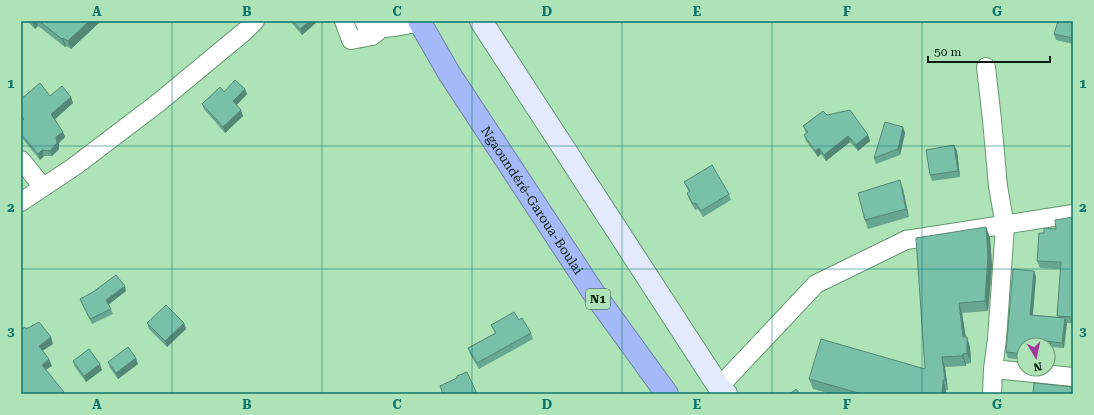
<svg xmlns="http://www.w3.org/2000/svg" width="1094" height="415" viewBox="0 0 1094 415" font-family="'Roboto Serif',serif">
<rect width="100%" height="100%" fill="#ade3b7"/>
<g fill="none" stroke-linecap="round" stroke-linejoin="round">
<defs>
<path id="street" d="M344 21 351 40 372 36 382 28
M364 21C365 24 366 27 370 28 379 31 409 24 420 22
M986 67 992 120 998 186 1005 226 997 339 993 369 992 394
M21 160 43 187
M21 202 75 166 158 103 245 31 255 21
M993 369 1073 377
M719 387 816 284 906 240 1073 214"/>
<path id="secondary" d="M481 21 719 387 726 394"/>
<g id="highway">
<path id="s1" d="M419 21 449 73 593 292 667 394"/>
</g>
</defs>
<!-- street casing -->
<use href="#street" stroke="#63976e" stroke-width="20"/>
<!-- secondary casing -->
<use href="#secondary" stroke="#63976e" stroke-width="24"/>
<!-- highway casing -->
<use href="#highway" stroke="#6d82a6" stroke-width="24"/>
<!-- street -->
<use href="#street" stroke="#fff" stroke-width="18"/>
<!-- secondary -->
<use href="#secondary" stroke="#e4eafd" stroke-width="22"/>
<!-- highway -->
<use href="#highway" stroke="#a4b9f8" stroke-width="22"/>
</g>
<!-- wall -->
<path fill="#67a690" d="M27 21H101L71 49 66 46 65 47 38 26 35 29Z
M290 21H318L302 35Z
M1073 21V44L1056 40 1054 34Z
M245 89 247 94 236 105 243 116 225 133 204 109 202 104 224 92Z
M50 96 73 103 55 119 65 137 59 143V149L52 156H44L40 160 21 137V121L22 120 21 119V99Z
M827 115 868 135 870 141 858 151 850 142 826 161 821 154 818 157 806 141 804 135 806 133 803 126Z
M903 127 905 133 900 155 876 164 874 158Z
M954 145 957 151 960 177 932 181 930 175Z
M684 182 729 194 731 200 703 217 698 209 695 210 689 199 687 193 689 192Z
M903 189 909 217 868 229 865 220Z
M1073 217V323H1066L1064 348 1048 347V345H1024V360L1008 358 1006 352 1034 271 1036 277 1033 315 1058 317 1057 316 1061 269 1040 268 1037 261 1044 233 1056 229Z
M986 227 990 238 992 266 988 311 962 313 966 337 970 347 971 363 966 364V366L945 367 948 390H946V394H831L813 389 809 379 925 369Z
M126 291 109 304 113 314 92 324 82 304 80 299Z
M519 320 531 333 533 339 479 369 470 354 468 348 495 333 491 325Z
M147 323H184L186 329 167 347 149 329Z
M73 361 102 370 86 382 75 367Z
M108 362 138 364 118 379 110 368Z"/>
<!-- shaded-wall -->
<path fill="#548776" d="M32 21H37L38 26 35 29Z
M89 21H101L71 49 68 41Z
M310 21H318L302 35 300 29Z
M63 38 66 46 65 47 62 39Z
M245 89 247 94 235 107 233 101Z
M71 97 73 103 54 120 51 114Z
M241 110 243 116 225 133 223 127Z
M903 127 905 133 900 155 898 149Z
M63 132 65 137 59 143V149L52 156 50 151 56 137Z
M868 135 870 141 858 151 856 145Z
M848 136 850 142 826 161 824 155Z
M954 145 957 151 960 177 958 171Z
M819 148 821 154 818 157 815 151Z
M42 150 44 156 40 160 38 154Z
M900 180 903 189 909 217 906 209Z
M986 227 990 238 992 266 988 311 985 301Z
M1034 271 1036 277 1032 321 1030 315Z
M125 286 126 291 108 305 106 300Z
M959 303 962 313 967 347 963 337Z
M1065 318 1067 324 1064 348 1062 343Z
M184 323 186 329 167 347 165 341Z
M51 337 53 344 41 352 39 346Z
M967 337 970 347 971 363 967 353Z
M963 354 966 364V366L962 356Z
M942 357 945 367 948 390 945 380Z
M136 358 138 364 118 379 116 373Z
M49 359 52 366 44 371 42 365Z
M100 364 102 370 86 382 84 376Z
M943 380 946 390V394H942Z"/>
<!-- building -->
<path fill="#78c1a8" stroke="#548776" d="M39 21H89L68 41 63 38 62 39Z
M293 21H310L300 29Z
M1058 21H1073V38L1054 34Z
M235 80 245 89 233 101 241 110 223 127 202 104 220 87 224 92Z
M40 83 50 96 62 86 71 97 51 114 63 132 56 137 57 143 50 151 42 150 38 154 21 134V121L24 119 21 115V99Z
M850 110 868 135 856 145 848 136 824 155 819 148 815 151 804 135 808 132 803 126 823 111 827 115Z
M885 122 903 127 898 149 874 158Z
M954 145 958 171 930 175 926 150Z
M712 165 729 194 701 211 696 203 693 204 687 193 690 191 684 182Z
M900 180 906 209 865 220 858 193Z
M1073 217V317L1057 316 1061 262 1037 261 1039 233H1044V228L1056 229 1055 220Z
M986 227 988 256 985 301 959 303 963 337H967V353L963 354 962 356 942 357 945 380H943L942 394H862L809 379 821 339 925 369 916 238Z
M1013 269 1034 271 1030 315 1065 318 1062 343 1045 341 1044 345H1024V354L1006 352Z
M116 275 125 286 106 300 111 309 90 319 80 299 93 292Z
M166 305 184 323 165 341 147 323Z
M514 312 519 320 522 318 531 333 477 363 468 348 496 333 491 325Z
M39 322 51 337 39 346 49 359 42 365 64 392 62 394H21V330L25 327 26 329Z
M128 347 136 358 116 373 108 362Z
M89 349 100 364 84 376 73 361Z
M467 372 477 394H443L440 386 457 378V376Z
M1034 383 1073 387V394H1033Z
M796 389 800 394H790Z"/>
<!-- grid -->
<path fill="none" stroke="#0f766e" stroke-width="1" stroke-opacity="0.55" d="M172 21V394M322 21V394M472 21V394M622 21V394M772 21V394M922 21V394M21 146H1073M21 269H1073"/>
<g text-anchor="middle" stroke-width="3" stroke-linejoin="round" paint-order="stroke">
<!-- shield labels -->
<rect fill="#ade3b7" stroke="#3a5840" stroke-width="1" x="586" y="289" width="24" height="20" rx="3"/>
<g font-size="12" font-weight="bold" fill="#081d0d">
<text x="598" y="303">N1</text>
</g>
<!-- street labels -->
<g font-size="13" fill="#081d0d" stroke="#ade3b7">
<text dy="5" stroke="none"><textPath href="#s1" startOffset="212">Ngaoundéré-Garoua-Boulai</textPath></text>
</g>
</g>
<!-- border -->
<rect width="1094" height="415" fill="none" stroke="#ade3b7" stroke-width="44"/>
<!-- north arrow -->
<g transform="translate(1036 357) rotate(170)"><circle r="19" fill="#ade3b7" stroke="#6b9473"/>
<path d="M0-3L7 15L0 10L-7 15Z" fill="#a0379a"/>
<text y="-6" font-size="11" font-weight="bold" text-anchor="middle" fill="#081d0d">N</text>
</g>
<!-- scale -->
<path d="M928 56v6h122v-6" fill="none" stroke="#081d0d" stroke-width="2"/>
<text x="934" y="56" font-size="12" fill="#081d0d" stroke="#ade3b7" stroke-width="3" paint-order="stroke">50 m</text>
<rect x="22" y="22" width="1050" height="371" fill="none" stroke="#0f766e" stroke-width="1.5"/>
<g font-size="13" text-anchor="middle" font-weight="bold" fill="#0f766e">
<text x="97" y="16">A</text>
<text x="247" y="16">B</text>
<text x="397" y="16">C</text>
<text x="547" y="16">D</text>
<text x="697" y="16">E</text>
<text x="847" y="16">F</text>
<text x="997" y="16">G</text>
<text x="11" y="88">1</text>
<text x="1083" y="88">1</text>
<text x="11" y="212">2</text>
<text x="1083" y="212">2</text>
<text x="11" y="336">3</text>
<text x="1083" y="336">3</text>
<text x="97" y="409">A</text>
<text x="247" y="409">B</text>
<text x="397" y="409">C</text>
<text x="547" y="409">D</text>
<text x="697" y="409">E</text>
<text x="847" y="409">F</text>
<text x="997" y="409">G</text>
</g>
</svg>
